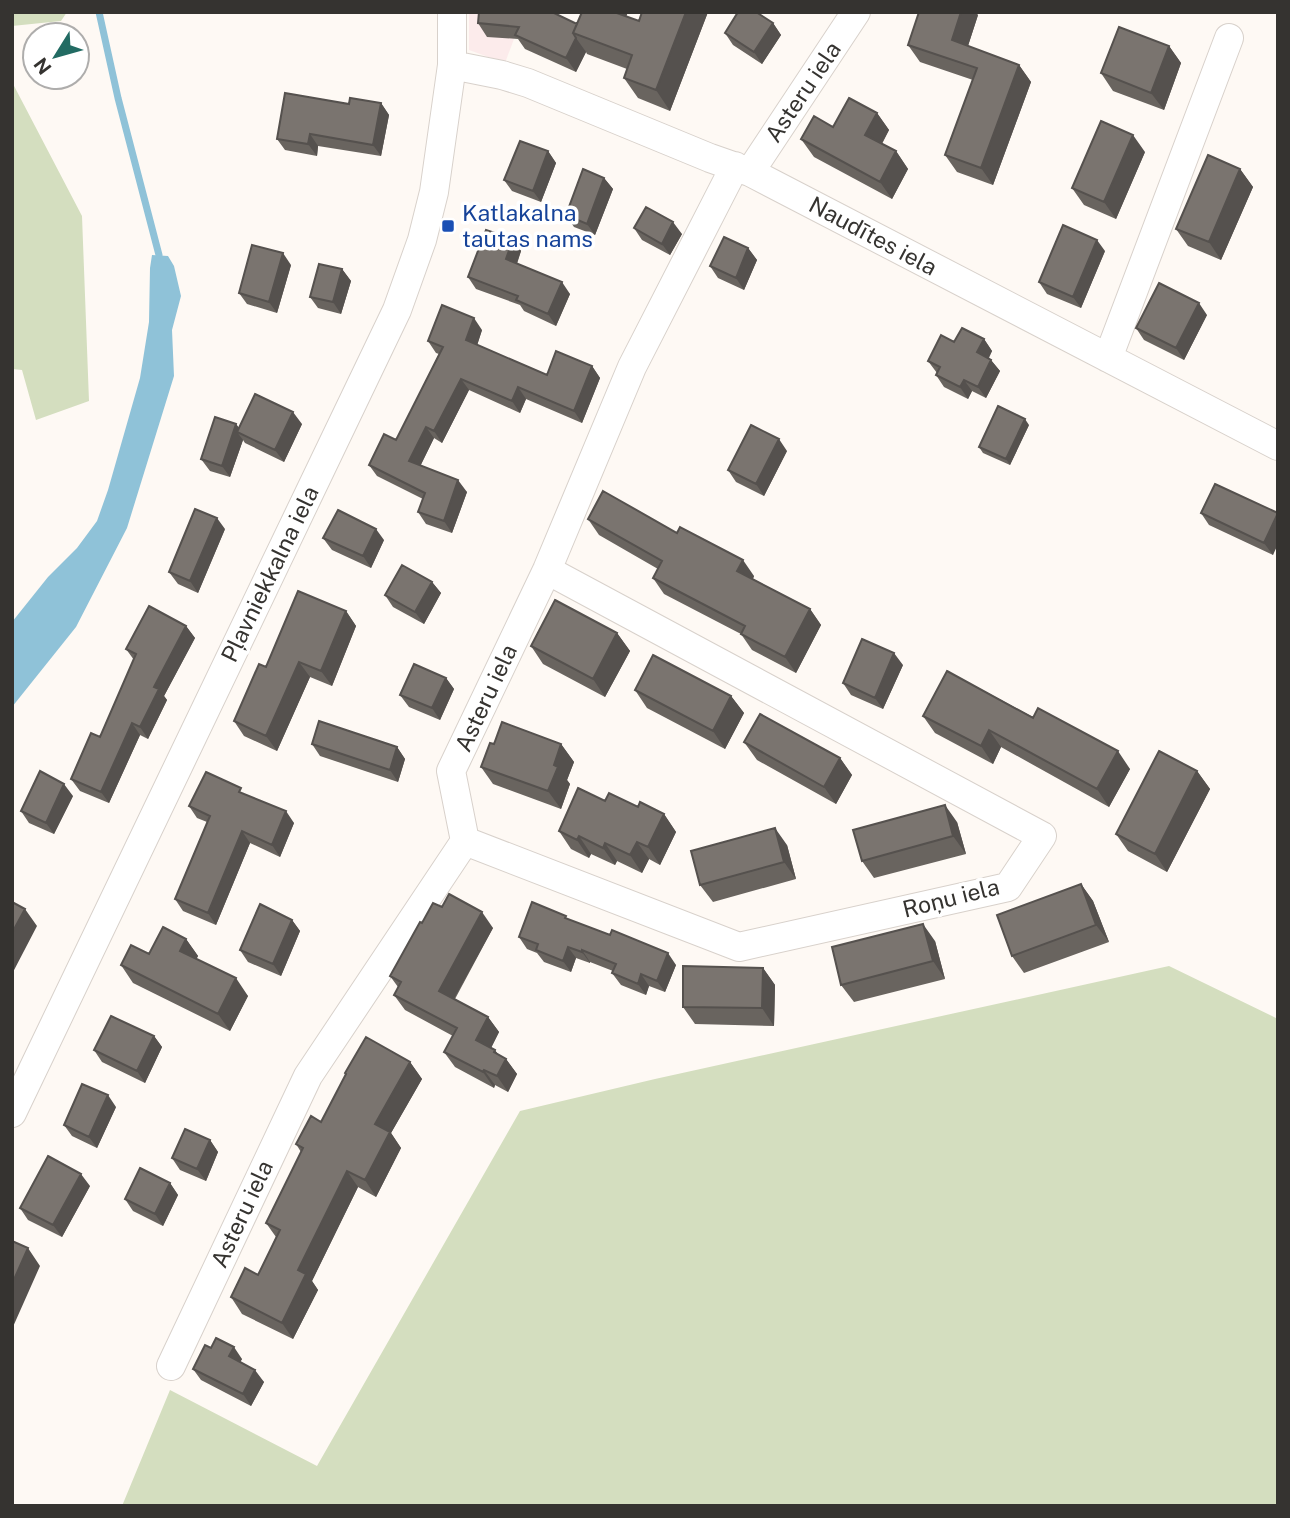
<svg xmlns="http://www.w3.org/2000/svg" width="1290" height="1518" viewBox="0 0 1290 1518" font-family="'Public Sans',sans-serif">
<rect width="100%" height="100%" fill="#fef9f4"/>
<!-- commercial -->
<path fill="#fcebeb" d="M469 12H524L505 63 469 50Z"/>
<!-- green -->
<path fill="#d4debf" d="M12 12H67L61 21 12 26Z
M12 82 82 216 89 401 36 420 22 370 12 369Z
M1169 966 1278 1019V1506H122L170 1390 317 1466 520 1111 655 1079Z"/>
<!-- water -->
<path fill="#8fc2d8" d="M152 255 168 256 174 266 181 296 172 330 174 376 127 528 76 627 12 707V622L48 577 77 548 97 521 108 490 140 378 149 322 150 268Z"/>
<g fill="none" stroke-linecap="round" stroke-linejoin="round">
<!-- stream -->
<path stroke="#8fc2d8" stroke-width="7" d="M99 12 118 98 159 255"/>
<defs>
<path id="street" d="M452 65 502 75 528 83 710 158 750 172 1278 446
M750 172 856 12
M1108 358 1229 38
M465 841 739 947 1008 887 1042 836 547 570
M12 1113 397 310 422 240 434 192 452 65V12
M171 1366 308 1076 465 841 451 771 547 570 632 367 735 166"/>
</defs>
<!-- street casing -->
<use href="#street" stroke="#d8d1cb" stroke-width="30"/>
<!-- street -->
<use href="#street" stroke="#fff" stroke-width="28"/>
</g>
<!-- wall -->
<path fill="#69645f" d="M582 12H628L626 17 639 21 642 12H708L670 111 638 98 624 78 627 69 587 54 586 52 576 72 525 49 518 39 487 37 478 23 577 24Z
M978 15 968 46 1019 65 1031 82 993 185 957 172 945 155 973 80 920 62 908 45Z
M773 23 781 35 762 64 733 45 725 33Z
M1169 46 1181 63 1164 110 1113 91 1101 73Z
M381 103 389 115 381 156 318 146 317 156 285 150 277 139 349 104Z
M877 113 889 130 882 144 896 151 908 169 892 199 814 157 801 139Z
M548 151 556 163 541 202 512 191 504 180Z
M1145 152 1116 219 1084 205 1072 188Z
M1240 169 1253 187 1221 260 1188 246 1176 229Z
M604 178 613 189 595 235 574 227 566 215Z
M634 228 682 234 670 255 642 240Z
M513 239 521 251 517 264 570 294 556 326 524 311 520 305 476 289 468 277Z
M748 248 757 260 744 290 718 278 710 266Z
M1105 251 1081 308 1047 294 1039 282Z
M291 265 277 313 247 304 239 293Z
M342 269 351 281 341 314 318 308 310 297Z
M1207 315 1184 360 1144 340 1136 328Z
M482 330 477 345 547 375 592 366 600 378 582 423 526 399 520 413 469 390 442 443 434 438 420 466 467 492 452 533 426 524 418 512 423 499 377 476 369 465 396 440 439 354 436 353 428 341Z
M984 339 992 351 989 358 1000 371 986 398 972 391 968 399 944 387 936 375 937 373 928 361 954 342Z
M236 424 239 428 302 424 284 462 245 443 243 440 230 477 210 471 201 459Z
M1029 425 1010 465 983 453 979 447Z
M787 451 764 496 736 482 728 470Z
M1201 513H1278L1273 555 1209 525Z
M588 519 754 576 753 579 810 609 821 625 796 673 752 650 741 634 664 594 653 578 658 569 599 535Z
M225 529 198 593 178 584 169 572Z
M323 538 384 540 371 568 332 550Z
M432 582 441 593 424 624 393 607 385 595Z
M346 611 356 626 332 686 310 677 277 751 244 736 234 721Z
M186 626 195 638 164 696 167 700 148 739 140 735 109 803 80 791 71 779 100 737 134 660 126 649Z
M617 633 630 651 605 697 543 664 531 646Z
M903 665 883 709 851 695 843 683Z
M947 671 1130 769 1109 807 1001 747 993 764 935 733 923 716Z
M446 678 454 689 440 720 409 707 400 695Z
M635 690 731 696 744 713 725 749 647 708Z
M744 742 840 758 852 775 836 804 757 760Z
M312 744 397 747 405 759 398 782 320 756Z
M494 744H561L574 762 567 780 570 784 561 809 493 784 481 767Z
M1197 771 1210 789 1167 872 1128 851 1116 834Z
M246 795 294 823 280 857 250 843 216 925 183 911 175 899 207 822 197 818 189 806Z
M73 796 54 834 29 823 21 811Z
M605 801 664 814 676 832 660 865 649 859 642 873 617 861 615 865 591 854 589 858 571 849 559 831Z
M957 822 966 854 874 878 862 861Z
M787 845 796 879 713 902 700 885Z
M1081 884 1093 901 1109 942 1024 973 1012 956Z
M442 907 493 928 455 999 488 1017 499 1032 491 1048 498 1054 506 1059 517 1074 508 1092 495 1085 494 1088 455 1067 444 1052 453 1036 405 1010 394 995 398 987 390 976 422 923Z
M568 919 676 965 665 992 649 986 646 995 621 985 612 973 613 971 590 962V963L576 958 571 972 544 962 537 953 527 949 519 937Z
M292 920 300 931 281 976 248 962 240 950Z
M186 939 198 956 196 959 248 996 230 1031 133 983 121 965Z
M935 941 945 979 854 1002 841 985Z
M763 968 775 985 774 1026 695 1024 683 1007Z
M154 1036 162 1047 145 1083 102 1062 94 1050Z
M410 1062 422 1079 391 1133 401 1148 376 1197 358 1187 312 1281 318 1290 293 1339 242 1314 231 1297 258 1275 276 1237 266 1223 301 1152 296 1144 321 1122 346 1075 345 1073Z
M116 1107 97 1148 72 1136 64 1125Z
M210 1140 218 1152 206 1181 180 1170 172 1158Z
M170 1183 178 1195 163 1226 133 1211 125 1199Z
M90 1186 62 1237 28 1220 20 1208Z
M211 1348 242 1359 240 1362 264 1382 251 1406 201 1380 193 1369Z"/>
<!-- shaded-wall -->
<path fill="#55514e" d="M608 12H628L620 30Z
M686 12H708L670 111 656 90Z
M961 12H976L978 15 964 58 952 40Z
M773 23 781 35 762 64 754 52Z
M576 38 586 52 576 72 566 58Z
M1169 46 1181 63 1164 110 1151 93Z
M1019 65 1031 82 993 185 981 168Z
M381 103 389 115 381 156 373 145Z
M877 113 889 130 877 152 865 135Z
M310 134 318 146 317 156 308 144Z
M1133 135 1145 152 1116 219 1104 202Z
M548 151 556 163 541 202 533 191Z
M896 151 908 169 892 199 880 182Z
M1240 169 1253 187 1221 260 1209 242Z
M604 178 613 189 595 235 587 224Z
M673 222 682 234 670 255 662 244Z
M513 239 521 251 514 271 506 259Z
M1097 240 1105 251 1081 308 1073 297Z
M748 248 757 260 744 290 736 278Z
M283 253 291 265 277 313 269 302Z
M342 269 351 281 341 314 333 302Z
M562 282 570 294 556 326 548 314Z
M1199 303 1207 315 1184 360 1176 348Z
M474 318 482 330 475 352 466 340Z
M984 339 992 351 985 364 977 352Z
M991 360 1000 371 986 398 978 387Z
M592 366 600 378 582 423 574 411Z
M461 379 469 390 442 443 434 431Z
M964 380 972 391 968 399 960 387Z
M518 387 526 399 520 413 512 401Z
M293 412 302 424 284 462 275 450Z
M1025 419 1029 425 1010 465 1006 459Z
M236 424 244 435 237 432 243 440 230 477 222 466Z
M426 427 434 438 417 473 409 461Z
M779 439 787 451 764 496 756 484Z
M458 480 467 492 452 533 444 521Z
M1278 515V544L1273 555 1264 543Z
M217 518 225 529 198 593 190 581Z
M376 529 384 540 371 568 363 556Z
M743 560 754 576 749 587 737 571Z
M432 582 441 593 424 624 415 612Z
M810 609 821 625 796 673 785 657Z
M346 611 356 626 332 686 321 671Z
M186 626 195 638 164 696 167 700 148 739 140 727 154 687Z
M617 633 630 651 605 697 593 679Z
M894 653 903 665 883 709 875 698Z
M299 662 310 677 277 751 266 736Z
M446 678 454 689 440 720 432 708Z
M731 696 744 713 725 749 713 731Z
M132 723 140 735 109 803 101 792Z
M989 730 1001 747 993 764 981 746Z
M561 744 574 762 567 780 570 784 561 809 548 791 554 765Z
M397 747 405 759 398 782 390 770Z
M1118 751 1130 769 1109 807 1097 789Z
M840 758 852 775 836 804 824 787Z
M1197 771 1210 789 1167 872 1155 854Z
M64 784 73 796 54 834 46 823Z
M945 805 957 822 966 854 953 836Z
M286 811 294 823 280 857 272 845Z
M664 814 676 832 660 865 648 847Z
M775 828 787 845 796 879 784 862Z
M242 831 250 843 216 925 208 913Z
M579 836 591 854 589 858 577 840Z
M637 842 649 859 642 873 630 855Z
M605 843 617 861 615 865 603 848Z
M1081 884 1093 901 1109 942 1096 925Z
M25 909 37 926 12 974V933Z
M482 912 493 928 450 1006 439 991Z
M292 920 300 931 281 976 273 964Z
M923 924 935 941 945 979 933 961Z
M186 939 198 956 192 968 180 951Z
M568 947 576 958 571 972 563 961Z
M582 950 590 962V963L582 952Z
M668 953 676 965 665 992 657 981Z
M763 968 775 985 774 1026 762 1008Z
M641 974 649 986 646 995 638 984Z
M236 978 248 996 230 1031 218 1014Z
M488 1017 499 1032 487 1056 476 1040Z
M154 1036 162 1047 145 1083 137 1071Z
M495 1050 504 1063 506 1059 517 1074 508 1092 497 1076 494 1052Z
M410 1062 422 1079 391 1133 401 1148 376 1197 365 1180 375 1124Z
M484 1070 495 1085 494 1088 483 1072Z
M108 1095 116 1107 97 1148 89 1137Z
M210 1140 218 1152 206 1181 197 1169Z
M347 1171 358 1187 312 1281 318 1290 293 1339 282 1323 298 1270Z
M81 1174 90 1186 62 1237 53 1225Z
M170 1183 178 1195 163 1226 155 1214Z
M28 1248 40 1266 12 1329V1284Z
M234 1347 242 1359 237 1368 229 1356Z
M255 1370 264 1382 251 1406 243 1394Z"/>
<!-- building -->
<path fill="#7a746f" stroke="#55514e" stroke-width="2" d="M479 12H552L577 24 573 33 576 38 566 58 515 35 519 27 478 23Z
M582 12H614L639 21 642 12H686L656 90 624 78 632 55 573 33Z
M738 12H756L773 23 754 52 725 33Z
M919 12H961L952 40 1019 65 981 168 945 155 977 68 908 45Z
M1119 27 1169 46 1151 93 1101 73Z
M285 93 349 104 350 98 381 103 373 145 310 134 308 144 277 139Z
M849 98 877 113 865 135 896 151 880 182 801 139 814 116 833 127Z
M1101 121 1133 135 1104 202 1072 188Z
M520 141 548 151 533 191 504 180Z
M1208 155 1240 169 1209 242 1176 229Z
M583 169 604 178 587 224 566 215Z
M646 207 673 222 662 244 634 228Z
M1063 225 1097 240 1073 297 1039 282Z
M486 230 513 239 506 259 562 282 548 314 516 300 518 296 468 277Z
M724 237 748 248 736 278 710 266Z
M252 245 283 253 269 302 239 293Z
M319 264 342 269 333 302 310 297Z
M1159 283 1199 303 1176 348 1136 328Z
M442 305 474 318 466 340 547 375 556 351 592 366 574 411 518 387 512 401 461 379 434 431 426 427 409 461 458 480 444 521 418 512 425 493 369 465 384 434 396 440 443 347 428 341Z
M962 328 984 339 977 352 991 360 978 387 964 380 960 387 936 375 940 367 928 361 941 335 954 342Z
M255 394 293 412 275 450 237 432Z
M998 406 1025 419 1006 459 979 447Z
M215 417 236 424 222 466 201 459Z
M751 425 779 439 756 484 728 470Z
M1215 484 1278 513 1264 543 1201 513Z
M603 491 677 533 680 527 743 560 737 571 810 609 785 657 741 634 745 626 653 578 662 561 588 519Z
M195 509 217 518 190 581 169 572Z
M338 510 376 529 363 556 323 538Z
M402 565 432 582 415 612 385 595Z
M298 591 346 611 321 671 299 662 266 736 234 721 259 664 266 667Z
M555 600 617 633 593 679 531 646Z
M149 606 186 626 154 687 159 689 140 727 132 723 101 792 71 779 91 733 100 737 136 654 126 649Z
M862 639 894 653 875 698 843 683Z
M653 655 731 696 713 731 635 690Z
M414 664 446 678 432 708 400 695Z
M947 671 1033 718 1038 708 1118 751 1097 789 989 730 981 746 923 716Z
M760 714 840 758 824 787 744 742Z
M319 721 397 747 390 770 312 744Z
M502 722 561 744 554 765 558 767 548 791 481 767 490 743 494 744Z
M1159 751 1197 771 1155 854 1116 834Z
M40 771 64 784 46 823 21 811Z
M206 772 241 788 239 792 286 811 272 845 242 831 208 913 175 899 210 816 189 806Z
M578 788 605 801 609 793 638 807 640 802 664 814 648 847 637 842 630 855 605 843 603 848 579 836 577 840 559 831Z
M945 805 953 836 862 861 853 830Z
M775 828 784 862 700 885 691 851Z
M1081 884 1096 925 1012 956 997 915Z
M449 894 482 912 439 991 488 1017 476 1040 495 1050 494 1052 506 1059 497 1076 484 1070 483 1072 444 1052 457 1028 394 995 401 982 390 976 420 922 422 923 433 903 442 907Z
M12 902 25 909 12 933Z
M532 902 566 916 565 918 610 935 612 930 668 953 657 981 641 974 638 984 612 973 616 964 582 950V952L568 947 563 961 536 950 538 944 519 937Z
M260 904 292 920 273 964 240 950Z
M923 924 933 961 841 985 832 947Z
M163 927 186 939 180 951 236 978 218 1014 121 965 131 945 149 954Z
M683 966 763 968 762 1008 683 1007Z
M111 1016 154 1036 137 1071 94 1050Z
M366 1037 410 1062 375 1124 390 1132 365 1180 347 1171 298 1270 306 1274 282 1323 231 1297 245 1268 258 1275 280 1230 266 1223 303 1148 296 1144 311 1116 321 1122 346 1074 345 1073Z
M82 1084 108 1095 89 1137 64 1125Z
M185 1129 210 1140 197 1169 172 1158Z
M48 1156 81 1174 53 1225 20 1208Z
M140 1168 170 1183 155 1214 125 1199Z
M12 1241 28 1248 12 1284Z
M216 1338 234 1347 229 1356 255 1370 243 1394 193 1369 205 1345 211 1348Z"/>
<!-- markers -->
<rect fill="#1a4fb4" stroke="#fff" stroke-width="2.5" x="441" y="219" width="14" height="14" rx="3.5"/>
<g text-anchor="middle" stroke-width="7" stroke-linejoin="round" paint-order="stroke">
<!-- street labels -->
<g font-size="23" fill="#353330" stroke="#fff">
<text transform="translate(803 92) rotate(-56)" y="8">Asteru iela</text>
<text transform="translate(873 236) rotate(28)" y="8">Naudītes iela</text>
<text transform="translate(270 574) rotate(-64)" y="8">Pļavniekkalna iela</text>
<text transform="translate(486 698) rotate(-65)" y="8">Asteru iela</text>
<text transform="translate(951 898) rotate(-14)" y="8">Roņu iela</text>
<text transform="translate(242 1214) rotate(-65)" y="8">Asteru iela</text>
</g>
<!-- transit labels -->
<g font-size="23" fill="#164399" stroke="#fff" text-anchor="start">
<text x="462" y="221">Katlakalna<tspan x="462" dy="26">tautas nams</tspan></text>
</g>
</g>
<!-- border -->
<rect width="1290" height="1518" fill="none" stroke="#353330" stroke-width="28"/>
<!-- north arrow -->
<g transform="translate(56 56) rotate(233)"><circle r="33" fill="#ffffff" stroke="#aeadac" stroke-width="2"/>
<path d="M0-5L12 26L0 18L-12 26Z" fill="#226b63"/>
<text y="-10" font-size="19" font-weight="bold" text-anchor="middle" fill="#353330">N</text>
</g>
</svg>
